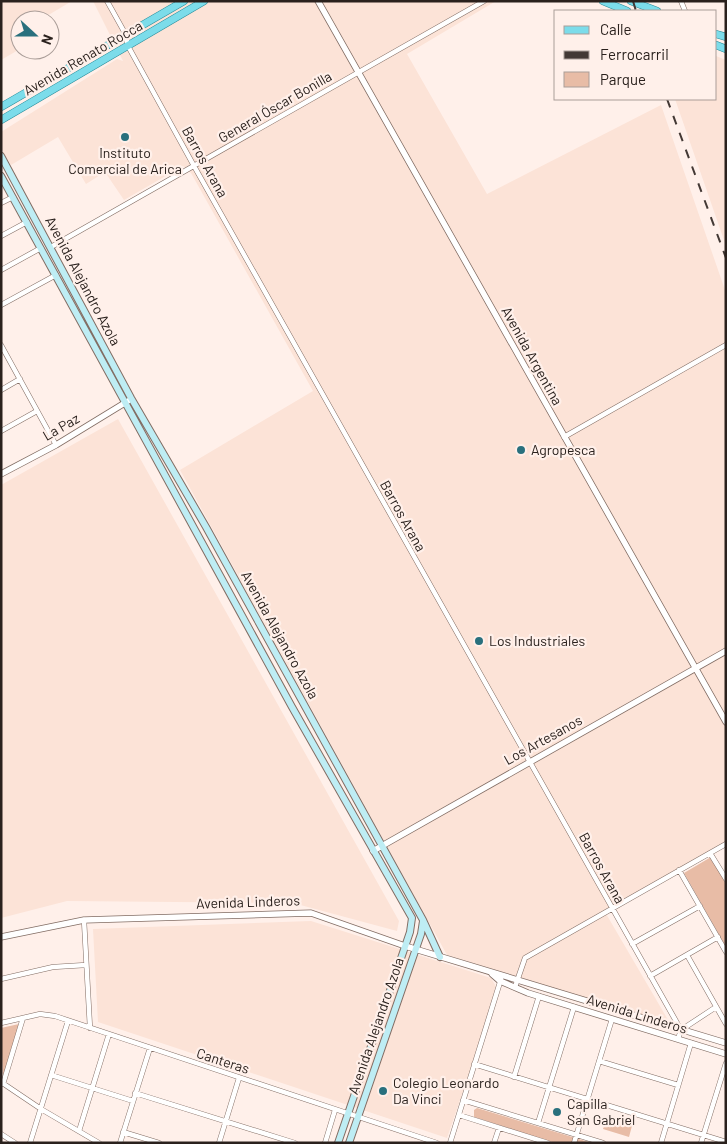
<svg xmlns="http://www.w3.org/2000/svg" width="727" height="1144" viewBox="0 0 727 1144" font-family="Barlow,sans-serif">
<rect width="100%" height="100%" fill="#fff0ea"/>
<!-- built -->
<path fill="#fce3d7" d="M1 1H72L40 20H20V49L1 60Z
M93 1H496L407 54 487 194 661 105 726 293V842L605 912 671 1025 447 955 180 470 313 391 191 173 183 166 124 200 105 172 86 184 58 137 11 165 1 148V132L117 59 123 61Z
M716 56 726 60V246L675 99H716Z
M118 419 399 921 397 931 293 903 67 901 1 918V485Z
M311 921 491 978 498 990 447 1138 98 1022 93 929Z"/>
<!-- green -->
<path fill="#e8bca6" d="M711 857 726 884V947L684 873Z
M19 1024 3 1080 1 1028Z
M477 1108 592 1143H555L474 1117V1110Z
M608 1115 633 1122 629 1137 603 1129Z"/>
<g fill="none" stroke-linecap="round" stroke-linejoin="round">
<defs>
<path id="minor" d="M107 1 126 35 128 46 194 166 681 1030 678 1039
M681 1 685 11
M1 203 13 197
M1 236 27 222
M51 247 484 1
M1 270 41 248
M1 305 56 275
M1 345 56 445
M1 390 20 379
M1 431 37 411
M564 437 726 345
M710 853 726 879
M679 870 726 952
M84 920 90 1028
M632 944 700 906
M687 955 726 1024
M650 976 718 937
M1 979 53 967 86 965
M515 987 525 958 726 844
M1 1023 40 1014 55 1016 437 1143
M681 1030 716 1007
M599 1061 678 1085
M474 1064 726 1142
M51 1075 133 1101
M514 1077 539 996
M1 1082 41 1109 99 1143
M3 1084 23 1018
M135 1093 295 1143
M463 1100 603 1143
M459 1115 548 1143
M538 1123 574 1007
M79 1131 109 1034
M123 1132 159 1143
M1 1134 15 1143
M30 1143 68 1021
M120 1143 150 1048
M219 1143 239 1078
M325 1143 335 1110
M450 1143 501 979
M494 1143 499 1128
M574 1143 612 1019
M661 1143 691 1043
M701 1143 726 1063"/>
<path id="tertiary" d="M318 1 726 722
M1 474 56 445 128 401
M373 851 726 651
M1 937 84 920 311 913 405 946 726 1043
M492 974 500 981 528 993 726 1054"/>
<path id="secondary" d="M1 156 131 398 206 527 423 920 440 957
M1 176 292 707 412 918 410 932 338 1143
M349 1143 421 934 423 921"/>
<path id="primary" d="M603 1 627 11
M631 1 657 11
M716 34 726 37
M716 45 726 49
M1 107 184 1
M1 120 204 1"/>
</defs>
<!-- minor casing -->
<use href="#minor" stroke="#826d64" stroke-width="5.5"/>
<!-- tertiary casing -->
<use href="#tertiary" stroke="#826d64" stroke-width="7"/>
<!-- secondary casing -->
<use href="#secondary" stroke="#826d64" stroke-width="8"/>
<!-- primary casing -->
<use href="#primary" stroke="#278b99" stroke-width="8"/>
<!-- minor -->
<use href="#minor" stroke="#fff" stroke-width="4.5"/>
<!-- tertiary -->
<use href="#tertiary" stroke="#fff" stroke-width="5.5"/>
<!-- secondary -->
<use href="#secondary" stroke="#beedf4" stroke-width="6"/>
<!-- primary -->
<use href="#primary" stroke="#7cdcea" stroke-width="7"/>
<!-- rail -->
<path stroke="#433935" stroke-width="2" stroke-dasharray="9 9" stroke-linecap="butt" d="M633 1 636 11
M667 99 726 258"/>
</g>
<!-- markers -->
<g fill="#29707d" stroke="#fff0ea" stroke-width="2">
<circle cx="125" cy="137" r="5"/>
<circle cx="521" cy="450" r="5"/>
<circle cx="479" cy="641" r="5"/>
<circle cx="383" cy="1091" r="5"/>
<circle cx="557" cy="1112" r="5"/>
</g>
<g text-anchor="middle" stroke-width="4.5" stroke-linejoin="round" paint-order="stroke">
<!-- street labels -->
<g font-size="14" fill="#2a211d" stroke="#fff0ea">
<text transform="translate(83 58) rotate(-30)" y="5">Avenida Renato Rocca</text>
<text transform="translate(275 107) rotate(-30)" y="5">General Óscar Bonilla</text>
<text transform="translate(205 162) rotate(61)" y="5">Barros Arana</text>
<text transform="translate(83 281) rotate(62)" y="5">Avenida Alejandro Azola</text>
<text transform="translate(532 356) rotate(61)" y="5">Avenida Argentina</text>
<text transform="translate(61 427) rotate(-30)" y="5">La Paz</text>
<text transform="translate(403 516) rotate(61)" y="5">Barros Arana</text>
<text transform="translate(280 635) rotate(61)" y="5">Avenida Alejandro Azola</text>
<text transform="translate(543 740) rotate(-29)" y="5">Los Artesanos</text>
<text transform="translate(602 868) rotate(61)" y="5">Barros Arana</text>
<text transform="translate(248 902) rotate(-2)" y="5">Avenida Linderos</text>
<text transform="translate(637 1014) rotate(17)" y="5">Avenida Linderos</text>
<text transform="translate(376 1026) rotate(-71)" y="5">Avenida Alejandro Azola</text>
<text transform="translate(223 1061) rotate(18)" y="5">Canteras</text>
</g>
<!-- poi labels -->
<g font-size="14" fill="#2a211d" stroke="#fff0ea" text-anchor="start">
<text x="125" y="158" text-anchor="middle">Instituto<tspan x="125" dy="16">Comercial de Arica</tspan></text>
<text x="531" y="455">Agropesca</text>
<text x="489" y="646">Los Industriales</text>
<text x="393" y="1088">Colegio Leonardo<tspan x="393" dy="16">Da Vinci</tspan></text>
<text x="567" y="1109">Capilla<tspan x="567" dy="16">San Gabriel</tspan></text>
</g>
</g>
<!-- border -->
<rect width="727" height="1144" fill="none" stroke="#2a211d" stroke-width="5"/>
<!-- legend -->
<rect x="554" y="10" width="162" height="90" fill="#fff0ea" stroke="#aa9d98"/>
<rect x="564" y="26" width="25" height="8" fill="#7cdcea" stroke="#aa9d98"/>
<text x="600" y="35" font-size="15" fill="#2a211d">Calle</text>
<rect x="564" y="51" width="25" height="8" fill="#433935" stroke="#aa9d98"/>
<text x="600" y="60" font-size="15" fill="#2a211d">Ferrocarril</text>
<rect x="564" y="72" width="25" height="15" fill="#e8bca6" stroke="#aa9d98"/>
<text x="600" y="85" font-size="15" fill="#2a211d">Parque</text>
<!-- north arrow -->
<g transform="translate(35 35) rotate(111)"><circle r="24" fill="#fff0ea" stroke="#aa9d98"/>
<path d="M0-4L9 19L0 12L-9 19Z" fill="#29707d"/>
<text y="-8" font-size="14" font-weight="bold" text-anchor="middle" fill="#2a211d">N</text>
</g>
</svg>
